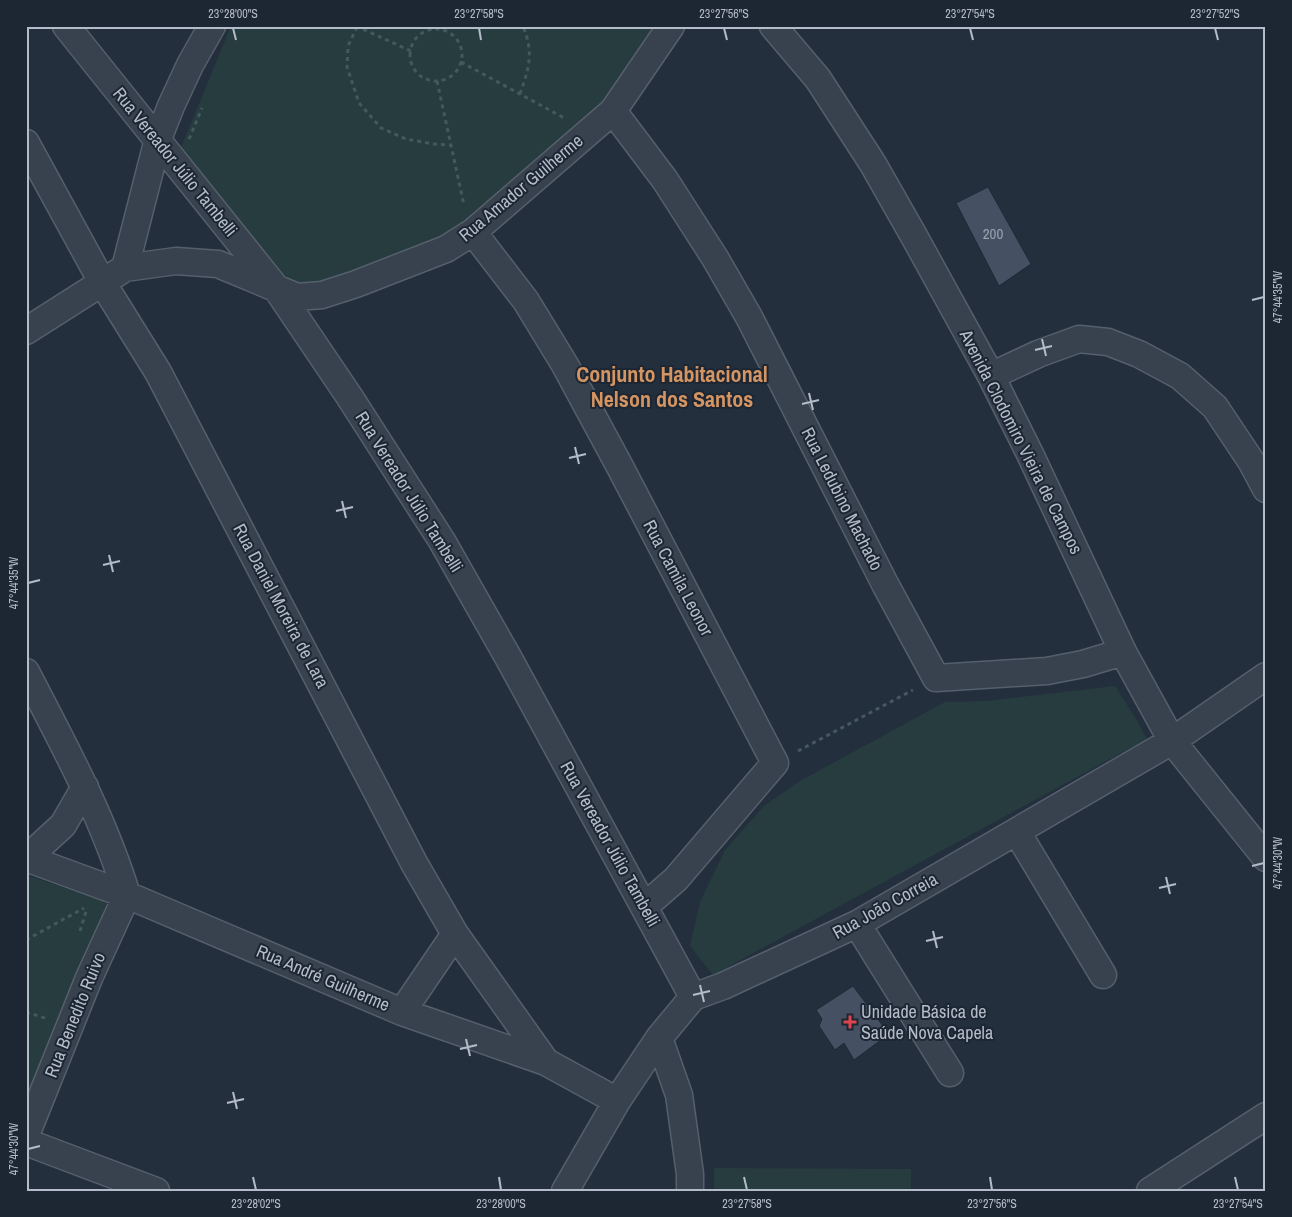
<svg xmlns="http://www.w3.org/2000/svg" width="1292" height="1217" viewBox="0 0 1292 1217" font-family="'Archivo Narrow',sans-serif">
<rect width="100%" height="100%" fill="#242f3e"/>
<!-- green -->
<path fill="#263c3f" d="M231 26H672L597 126 470 236 298 294 182 159V145Z
M1115 686 1135 717 1147 739 713 975 690 946 700 902 725 850 764 806 800 781 945 702 987 701Z
M26 875 107 902 29 1131 26 1130Z
M714 1168 911 1169V1191H714Z"/>
<!-- building -->
<path fill="#455162" stroke="#1f2835" d="M988 187 1031 264 999 286 956 203Z
M853 986 889 1034 854 1060 844 1043 835 1050 819 1026 822 1019 816 1010Z"/>
<g fill="none" stroke-linecap="round" stroke-linejoin="round">
<defs>
<path id="street" d="M66 26 276 288 349 396 442 541 508 657 693 997
M773 26 818 79 873 164 915 238 991 376 1030 454 1123 652 1172 741 1266 858
M613 111 665 180 715 258 749 317 885 584 936 678 1047 671 1083 664 1123 652
M26 143 102 282 158 372 414 863 455 934 546 1062
M473 232 526 301 565 365 619 465 775 763 676 879 644 907
M125 268 176 261 218 264 297 297 322 295 356 284 446 249 473 232 613 111 671 26
M26 331 125 268 158 139 171 106 190 65 212 26
M991 376 1038 354 1079 339 1108 342 1139 354 1180 376 1215 407 1251 461 1266 489
M26 672C64 745 103 817 127 895L89 978 26 1135
M1017 832 1103 975
M26 858 127 895 402 1012 546 1062 617 1101
M27 858 63 825 85 787
M857 924 950 1073
M402 1012 455 934
M659 1038 679 1095 690 1174V1191
M26 1142 156 1191
M565 1191 617 1101 659 1038 693 997 723 986 857 924 1172 741 1266 676
M1150 1191 1266 1116"/>
</defs>
<!-- street casing -->
<use href="#street" stroke="#565f6c" stroke-width="29"/>
<!-- path -->
<path stroke="#44595c" stroke-width="3" stroke-dasharray="4 4" stroke-linecap="butt" d="M356 26 411 51
M357 27 348 46 347 67 359 103 381 128 406 139 433 144 451 145
M410 55a26 26 0 1 1 52 0a26 26 0 1 1-52 0Z
M461 62 566 119
M437 81 464 205
M520 94C529 68 534 53 523 26
M189 139 202 108
M798 751 913 690
M80 931 87 908
M26 940 84 908
M26 1012 45 1018"/>
<!-- street -->
<use href="#street" stroke="#38414e" stroke-width="26"/>
</g>
<!-- ticks -->
<path fill="none" stroke="#b4bcc9" stroke-width="2" d="M233 28 236 40M479 28 481 40M724 28 727 40M970 28 973 40M1215 28 1218 40M1252 300 1264 297M1042 339 1046 356M1035 350 1052 346M809 393 813 410M802 404 819 400M575 447 579 464M569 458 586 454M342 501 346 518M336 511 353 507M109 555 113 572M103 565 120 561M28 583 40 580M1252 866 1264 863M1166 877 1170 894M1159 888 1176 884M933 931 937 948M926 941 943 937M700 985 704 1002M693 995 710 991M466 1039 470 1056M460 1049 477 1045M233 1092 237 1109M227 1103 244 1099M28 1149 40 1146M253 1177 256 1190M499 1177 501 1190M744 1177 747 1190M990 1177 992 1190M1235 1177 1238 1190"/>
<!-- markers -->
<path fill="#e0444e" stroke="#1d2633" stroke-width="2" d="M847.5 1014.5h5v5h5v5h-5v5h-5v-5h-5v-5h5z"/>
<g text-anchor="middle" stroke-width="4" stroke-linejoin="round" paint-order="stroke">
<!-- number labels -->
<g font-size="15" fill="#98a1af">
<text x="993" y="239">200</text>
</g>
<!-- street labels -->
<g font-size="18" fill="#b4bcc9" stroke="#1d2633">
<text transform="translate(175 162) rotate(51)" y="6">Rua Vereador Júlio Tambelli</text>
<text transform="translate(521 188) rotate(-40)" y="6">Rua Amador Guilherme</text>
<text transform="translate(1021 442) rotate(63)" y="6">Avenida Clodomiro Vieira de Campos</text>
<text transform="translate(409 492) rotate(58)" y="6">Rua Vereador Júlio Tambelli</text>
<text transform="translate(842 499) rotate(63)" y="6">Rua Ledubino Machado</text>
<text transform="translate(678 578) rotate(62)" y="6">Rua Camila Leonor</text>
<text transform="translate(281 606) rotate(62)" y="6">Rua Daniel Moreira de Lara</text>
<text transform="translate(610 844) rotate(61)" y="6">Rua Vereador Júlio Tambelli</text>
<text transform="translate(885 906) rotate(-29)" y="6">Rua João Correia</text>
<text transform="translate(323 978) rotate(23)" y="6">Rua André Guilherme</text>
<text transform="translate(75 1015) rotate(-68)" y="6">Rua Benedito Ruivo</text>
</g>
<!-- poi labels -->
<g font-size="18" fill="#b4bcc9" stroke="#1d2633" text-anchor="start">
<text x="861" y="1018">Unidade Básica de<tspan x="861" dy="21">Saúde Nova Capela</tspan></text>
</g>
<!-- district labels -->
<g font-size="22" font-weight="bold" fill="#d59563" stroke="#1d2633">
<text x="672" y="382">Conjunto Habitacional<tspan x="672" dy="25">Nelson dos Santos</tspan></text>
</g>
</g>
<!-- border -->
<rect width="1292" height="1217" fill="none" stroke="#1d2633" stroke-width="55"/>
<rect x="28" y="28" width="1236" height="1162" fill="none" stroke="#b4bcc9" stroke-width="2"/>
<g font-size="12" text-anchor="middle" fill="#b4bcc9">
<text x="233" y="18">23°28'00"S</text>
<text x="479" y="18">23°27'58"S</text>
<text x="724" y="18">23°27'56"S</text>
<text x="970" y="18">23°27'54"S</text>
<text x="1215" y="18">23°27'52"S</text>
<text transform="translate(1278 297) rotate(-90)" y="4">47°44'35"W</text>
<text transform="translate(14 583) rotate(-90)" y="4">47°44'35"W</text>
<text transform="translate(1278 863) rotate(-90)" y="4">47°44'30"W</text>
<text transform="translate(14 1149) rotate(-90)" y="4">47°44'30"W</text>
<text x="256" y="1208">23°28'02"S</text>
<text x="501" y="1208">23°28'00"S</text>
<text x="747" y="1208">23°27'58"S</text>
<text x="992" y="1208">23°27'56"S</text>
<text x="1238" y="1208">23°27'54"S</text>
</g>
</svg>
